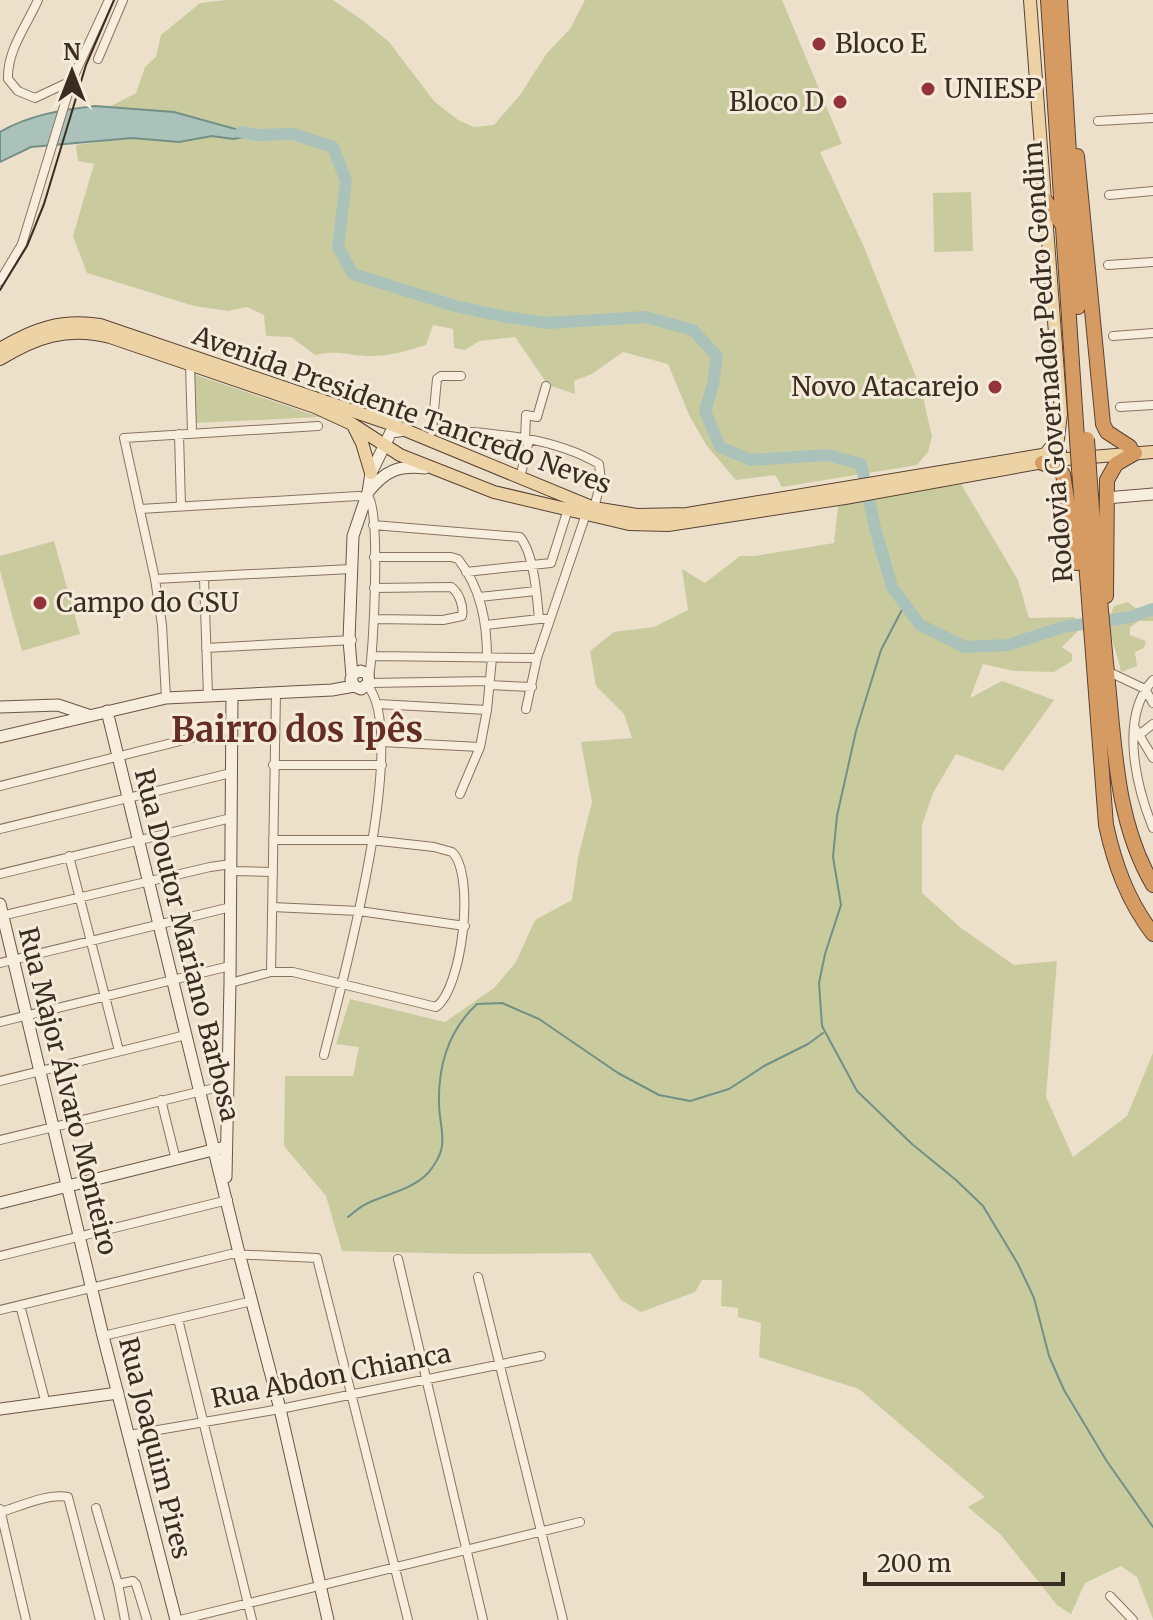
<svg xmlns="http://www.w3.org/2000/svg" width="1153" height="1620" viewBox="0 0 1153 1620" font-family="Merriweather,serif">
<rect width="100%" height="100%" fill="#ede0cb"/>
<!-- green -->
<path fill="#c9cb9f" d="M226 0H333L365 22 389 42 434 101 458 120 474 127 494 125 520 95 547 53 570 29 585 0H782L842 144 820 152 864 247 922 392 932 437 928 452 917 465 782 487 775 475 736 480 707 446 690 417 668 364 623 352 592 374 574 381 575 394 548 385 515 337 479 341 465 350 454 348 453 329 433 325 426 345C407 351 387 357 367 356 344 355 339 350 315 355L291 337 266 336 264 315 247 307 228 311 194 306 87 273 73 236 94 164 78 161 76 145 132 138 179 142 212 136 233 139 255 135 175 112 109 107 136 93 145 67 156 57 161 35 200 3Z
M971 192 973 251 934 252 933 193Z
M193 373 199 376 320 417 195 423Z
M961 484 1018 580 1029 618 1075 617 1077 632 1062 647 1072 654V661L1054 672 1014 671 983 664 970 698 1002 681 1054 700 1003 771 956 754 933 793 922 825V893L961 928 1014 965 1057 961 1046 1097 1073 1157 1127 1116 1153 1053V1619L1137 1577 1121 1566 1085 1583 1071 1614 1057 1605 1001 1535 968 1507 985 1497 859 1389 759 1357 761 1323 738 1317V1308L721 1306 722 1280H702L695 1292 641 1312 621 1300 590 1253 468 1254 342 1251 326 1196 284 1146 285 1076H353L359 1047 336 1044 350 999 445 1022 494 988 516 962 535 920 572 900 578 858 592 802 581 742 632 738 624 714 596 686 590 651 614 632 654 627 688 610 682 569 705 583 740 556H755L834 543 838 506Z
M54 541 80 634 22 651 0 571V556Z
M1128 602 1139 611 1153 607V621H1139L1130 627V635L1146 641 1144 648 1135 652 1137 666 1121 672C1118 652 1103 627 1114 606Z"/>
<!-- water -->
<path fill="#abc2ba" stroke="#729086" stroke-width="2" d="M95 106 174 112 257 135 233 139 212 136 179 142 132 138 31 147 0 162V132C29 115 61 110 95 106Z"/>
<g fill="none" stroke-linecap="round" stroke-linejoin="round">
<!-- stream -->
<path stroke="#729086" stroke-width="2" d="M905 604 881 650 856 731 837 816 833 857 841 905 825 954 819 983 822 1026 857 1091 912 1144 956 1180 983 1206 1018 1264 1034 1298 1049 1356 1064 1390 1106 1460 1153 1527
M348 1217C354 1212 361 1206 368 1203 387 1194 413 1189 428 1173 451 1146 440 1133 439 1104 438 1065 449 1030 477 1004L502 1003 539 1019 618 1073 659 1095 690 1101 729 1089 764 1066 808 1044 823 1033"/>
<!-- river -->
<path stroke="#abc2ba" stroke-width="12" d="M241 132 257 135 293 134 333 147 346 181 338 247 353 274 455 306 506 317 547 323 645 317 693 330 717 356 713 384 705 411 720 447 751 460 827 455 861 464 875 528 892 587 920 625 965 647 1008 645 1063 627 1131 617 1153 609"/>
<defs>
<path id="street" d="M38 0C27 25 7 50 8 79L18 91 35 98 71 81
M98 59 123 0
M1098 121 1153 118
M1109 195 1153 191
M1108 265 1153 262
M0 281 22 244 72 80 109 0
M1113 336 1153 333
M190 364 192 433
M1120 407 1153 405
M432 429C487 433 550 435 599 464L601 481 594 508
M432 431 437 379 441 376H461
M179 434 181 506
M525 440 526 415 537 417 546 386
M520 478 529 440
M140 509 358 496 369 498C380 517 374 650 369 676
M373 525 520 537C534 554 537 596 539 619H550
M374 557H451L458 559C481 588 487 622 487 658
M466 572 551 563 568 509
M204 578 208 696
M155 579 351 569
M374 588 451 587C459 592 464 607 462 616L443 620 374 619
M479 597 536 591
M486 625 539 619
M206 648 352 640
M373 656 537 658
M1107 671 1145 689
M1153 680C1119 717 1136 786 1153 828
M369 683 489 681
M489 685 532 687
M1145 689 1153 703
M166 698 162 625 155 579 124 438 318 426
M378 704 487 710
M526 709 537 658 586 514
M1135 728 1153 758
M1139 735 1153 724
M382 742 480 747
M273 765H382
M0 786 232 728
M460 794 480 747 487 710 492 658
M0 829 231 773
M69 856 119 1051
M231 871 273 872
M0 874 231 818
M272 907 359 911 465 926
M1 916 210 867 231 864
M0 963 231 907
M271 972 276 693
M230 983 271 972H293L436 1007C462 989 476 875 452 852L434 847 371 840H273
M0 1022 230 966
M324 1055C341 987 410 739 368 686
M0 1081 186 1035
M161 1100 176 1160
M0 1140 227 1085
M0 1256 228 1200
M398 1259 483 1620
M478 1277 563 1620
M20 1305 46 1404
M0 1310 231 1254 317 1258 408 1620
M178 1319 252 1620
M103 1336 252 1301
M129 1435 280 1409 541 1356
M96 1508 118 1584 125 1620
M0 1509 26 1620
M1 1512C21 1506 48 1493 68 1497L100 1620
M118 1584 133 1581 136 1584 147 1620
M1110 1596 1133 1620
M180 1620 580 1522"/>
<path id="secondary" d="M368 492C385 471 398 465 425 468
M1106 498 1153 494
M352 676 349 640 353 536 368 492 371 473 391 432 406 430
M0 707 58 705 88 715
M107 711 239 1253 280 1409 328 1620
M0 737 166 698 332 690 354 686 361 689 369 683 368 674 361 671 354 673 351 679 354 686
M0 904 103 1336 176 1620
M226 1177 230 983 232 695
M0 1203 221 1148
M0 1409 118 1393"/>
<path id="primary" d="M1030 0 1061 414 1058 439 1046 453
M0 349C33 329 61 319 100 325L388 423 594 508 637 515 687 514 1060 452
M0 359C36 337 67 326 110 337L315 407 352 424 400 455 494 492 629 524 668 525 845 498 1054 460 1153 452
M354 427 362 443 371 473"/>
<path id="highway" d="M1048 0 1077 439
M1060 0 1078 307
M1077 156 1103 424 1107 432 1130 447
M1045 200 1061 223
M1042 463 1056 468 1063 474 1077 563
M1079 469 1106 825C1115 866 1128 901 1153 934
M1089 469C1094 541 1101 612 1108 683 1115 753 1117 823 1153 885
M1106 596 1107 480 1116 464 1135 453"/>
</defs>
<!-- street casing -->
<use href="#street" stroke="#897360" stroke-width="10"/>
<!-- secondary casing -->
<use href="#secondary" stroke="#6b5443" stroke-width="13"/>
<!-- primary casing -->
<use href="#primary" stroke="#584233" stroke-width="14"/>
<!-- highway casing -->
<use href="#highway" stroke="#584233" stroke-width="16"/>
<!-- street -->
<use href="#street" stroke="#f8eede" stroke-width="8"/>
<!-- secondary -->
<use href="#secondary" stroke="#f8eede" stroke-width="11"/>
<!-- primary -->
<use href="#primary" stroke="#edd2a6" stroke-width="12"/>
<!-- highway -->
<use href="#highway" stroke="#d69b62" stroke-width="14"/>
<!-- tram -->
<path stroke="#3b2c22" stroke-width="2" d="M0 290 27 246 44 204 86 65 114 0"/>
<defs>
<path id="highway-bridge" d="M1077 439 1079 469
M1087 439 1089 469"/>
</defs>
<!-- highway-bridge casing -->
<use href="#highway-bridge" stroke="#584233" stroke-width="16" stroke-linecap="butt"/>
<!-- highway-bridge -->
<use href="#highway-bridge" stroke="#d69b62" stroke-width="14"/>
</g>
<!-- markers -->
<g fill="#95333a" stroke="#f5ebda" stroke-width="3">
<circle cx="819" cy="44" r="8"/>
<circle cx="928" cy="89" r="8"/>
<circle cx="840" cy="102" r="8"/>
<circle cx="995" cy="387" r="8"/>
<circle cx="40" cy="603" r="8"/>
</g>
<g text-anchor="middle" stroke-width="6" stroke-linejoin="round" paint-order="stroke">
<!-- poi labels -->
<g font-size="26" fill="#3b2c22" stroke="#f5ebda" text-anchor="start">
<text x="835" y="53">Bloco E</text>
<text x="944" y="98">UNIESP</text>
<text x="824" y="111" text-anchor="end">Bloco D</text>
<text x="979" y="396" text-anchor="end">Novo Atacarejo</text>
<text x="56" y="612">Campo do CSU</text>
</g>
<!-- street labels -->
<g font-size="26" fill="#3b2c22" stroke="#f5ebda">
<text transform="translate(1048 362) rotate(-94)" y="9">Rodovia Governador Pedro Gondim</text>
<text transform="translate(402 410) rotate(20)" y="9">Avenida Presidente Tancredo Neves</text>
<text transform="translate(187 945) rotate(76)" y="9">Rua Doutor Mariano Barbosa</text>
<text transform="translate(68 1091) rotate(76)" y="9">Rua Major Álvaro Monteiro</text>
<text transform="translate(331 1376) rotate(-11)" y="9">Rua Abdon Chianca</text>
<text transform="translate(155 1448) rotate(76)" y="9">Rua Joaquim Pires</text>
</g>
<!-- district labels -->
<g font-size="34" font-weight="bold" fill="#652d24" stroke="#f5ebda">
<text x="297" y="742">Bairro dos Ipês</text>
</g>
</g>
<!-- north arrow -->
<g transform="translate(72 72)" stroke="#f5ebda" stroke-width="6" paint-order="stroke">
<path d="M0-6L14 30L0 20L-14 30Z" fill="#3b2c22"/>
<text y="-12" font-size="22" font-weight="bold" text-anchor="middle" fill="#3b2c22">N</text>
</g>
<!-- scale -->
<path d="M865 1572v12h198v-12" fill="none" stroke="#3b2c22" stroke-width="4"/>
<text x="877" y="1572" font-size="24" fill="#3b2c22" stroke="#f5ebda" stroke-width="6" paint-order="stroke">200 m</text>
</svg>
